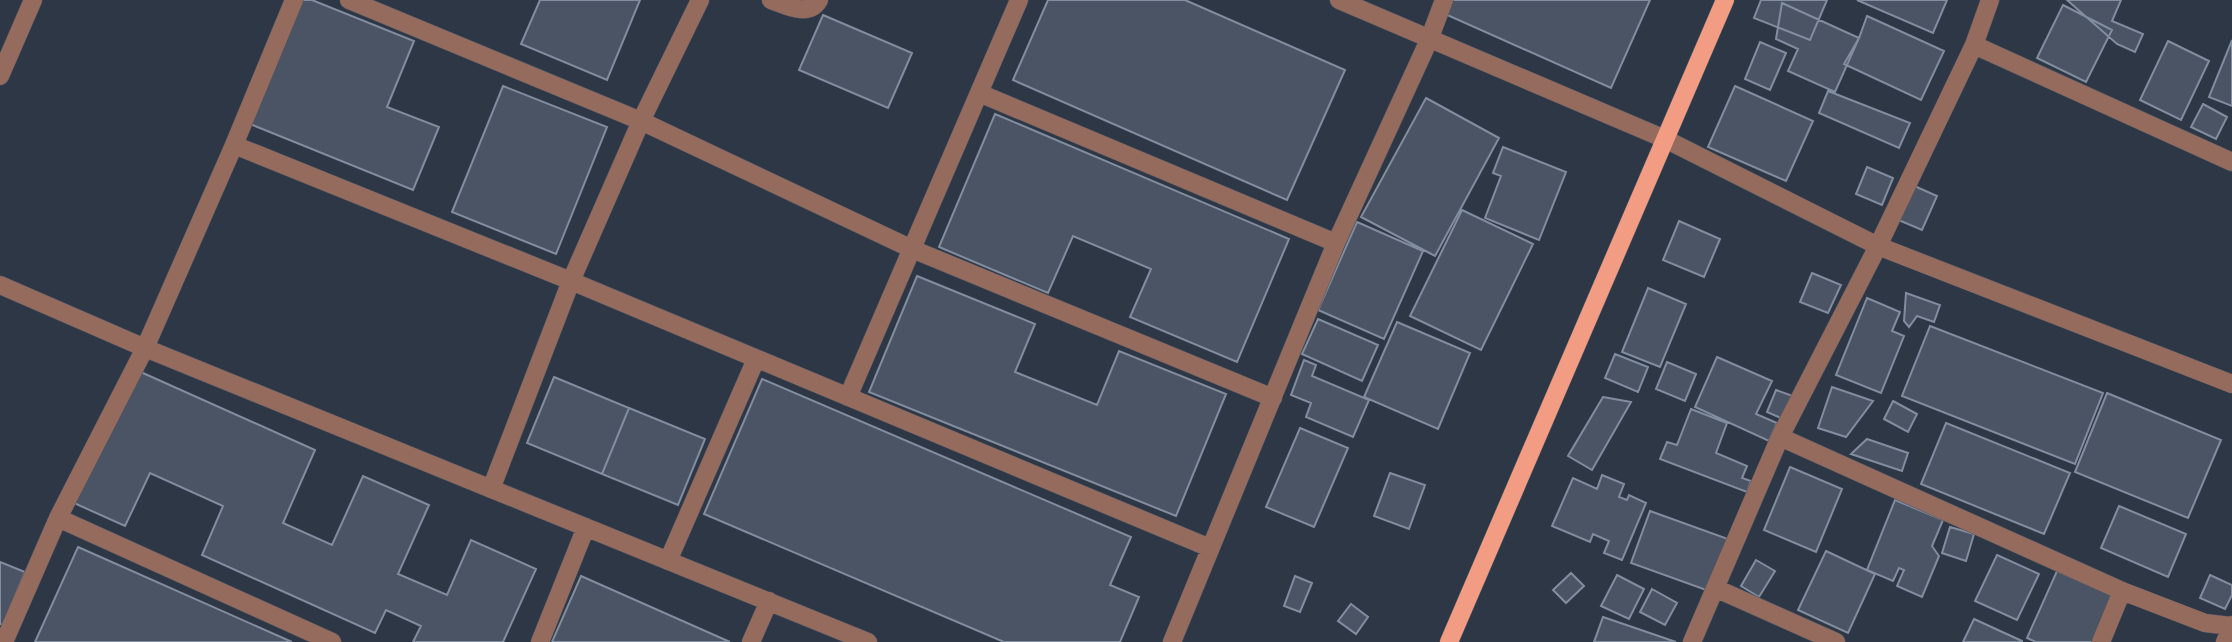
<svg xmlns="http://www.w3.org/2000/svg" width="2232" height="642" viewBox="0 0 2232 642" font-family="'Varela Round',sans-serif">
<rect width="100%" height="100%" fill="#2e3746"/>
<!-- building -->
<path fill="#4a5465" stroke="#828d9f" stroke-width="2" d="M301 0H312L414 41 387 107 439 127 413 190 250 124Z
M540 0H640L607 80 521 44Z
M1048 0H1185L1345 70 1287 200 1013 80Z
M1451 0H1650L1611 88 1445 14Z
M1761 0H1827L1810 40 1754 18Z
M1857 0H1947L1933 33Z
M2067 0H2121L2112 21 2143 34 2135 52 2117 44Z
M1782 3 1859 38 1835 92 1788 71 1798 49 1776 39Z
M2063 5 2112 30 2086 82 2037 58Z
M823 15 912 53 888 108 799 70Z
M1867 16 1944 51 1921 100 1844 64 1859 38Z
M2232 40V106L2209 97Z
M2168 41 2209 61 2181 120 2140 100Z
M1760 42 1786 53 1770 90 1745 79Z
M503 86 607 127 556 254 452 212Z
M1735 86 1813 121 1786 181 1708 147Z
M1828 91 1910 123 1899 148 1819 113Z
M1426 98 1499 138 1435 256 1361 217Z
M2203 104 2227 117 2216 139 2191 127Z
M995 114 1289 239 1237 362 1130 317 1151 269 1073 236 1048 293 939 247Z
M1503 147 1566 172 1539 240 1485 218 1501 176 1493 173Z
M1867 167 1893 178 1882 205 1856 194Z
M1910 184 1937 196 1922 230 1896 219Z
M1462 210 1533 244 1481 350 1410 316Z
M1679 221 1720 239 1704 277 1663 260Z
M1357 222 1423 251 1384 339 1318 310Z
M1812 273 1841 285 1828 313 1800 302Z
M917 276 1035 324 1015 372 1097 405 1119 351 1226 394 1176 516 869 392Z
M1648 288 1686 304 1660 367 1622 352Z
M1906 293 1940 305 1934 322 1917 316 1909 327 1904 321Z
M1867 298 1900 312 1892 331 1904 336 1881 393 1836 375Z
M1318 319 1378 345 1362 381 1302 354Z
M1397 322 1470 353 1438 429 1364 397Z
M1930 326 2103 393 2075 464 1902 396Z
M1615 354 1648 367 1638 392 1605 378Z
M1717 357 1772 381 1756 414 1777 423 1769 441 1695 407Z
M1304 360 1316 365 1312 376 1369 400 1353 437 1306 417 1311 403 1291 395Z
M1667 362 1696 374 1685 401 1656 389Z
M134 369 315 450 283 523 332 545 363 476 429 505 398 574 447 595 471 540 536 569 503 642H413L421 626 386 610 375 633 202 555 223 506 150 473 125 526 74 503Z
M554 377 629 408 602 474 527 443Z
M762 379 1131 537 1110 585 1139 597 1120 642H1004L704 514Z
M1832 387 1873 401 1846 437 1818 428Z
M1776 390 1793 396 1783 419 1767 412Z
M2107 393 2221 440 2188 518 2075 472Z
M1603 397 1631 402 1592 470 1568 456Z
M1893 401 1917 414 1908 432 1884 419Z
M629 408 705 439 678 505 602 474Z
M1691 409 1727 423 1716 453 1747 466 1742 478 1751 481 1747 492 1660 459 1667 442 1677 445Z
M1946 423 2070 473 2044 534 1921 484Z
M1300 428 1348 448 1314 527 1266 507Z
M1867 439 1908 453 1902 471 1851 454Z
M1790 467 1842 489 1816 552 1764 530Z
M1390 473 1425 485 1409 529 1374 516Z
M1602 475 1624 484 1619 497 1627 500 1629 495 1646 503 1622 560 1604 553 1609 541 1593 534 1590 542 1552 526 1573 478 1597 489Z
M1895 500 1943 520 1932 546 1939 556 1922 597 1897 586 1904 570 1899 568 1893 581 1867 570Z
M2119 506 2186 534 2168 577 2101 548Z
M1650 511 1728 539 1709 591 1631 563Z
M1950 527 1974 534 1966 561 1942 553Z
M78 547 292 642H35Z
M1826 551 1875 574 1848 633 1798 610Z
M1997 555 2039 574 2017 620 1975 601Z
M1756 560 1775 571 1759 597 1741 586Z
M0 562 25 572 3 625 0 624Z
M2057 571 2116 597 2096 642H2036L2027 638Z
M1571 573 1584 586 1566 603 1553 590Z
M1617 575 1644 589 1629 619 1601 606Z
M2210 575 2232 585V595L2225 609 2200 598Z
M581 576 730 642H552Z
M1295 576 1312 583 1300 612 1284 606Z
M1652 589 1677 603 1665 625 1640 612Z
M1351 604 1368 617 1356 634 1338 621Z
M1603 617 1676 642H1594Z
M1974 619 2022 641V642H1963Z"/>
<g fill="none" stroke-linecap="round" stroke-linejoin="round">
<defs>
<path id="minor" d="M349 0 641 121 912 249 1273 398
M771 0C785 5 809 18 819 0
M1339 0 1665 139 1878 246 2232 384
M1974 45 2232 162
M0 76 33 0
M979 93 1336 243
M234 145 571 281 1210 548
M0 285 145 348 868 642
M848 397 1019 0
M1780 437 2122 591 2205 623 2231 626
M491 489 571 281 641 121 700 0
M58 518 332 642
M668 561 756 359
M1715 588 1836 642
M4 642 58 518 145 348 234 145 294 0
M540 642 586 527
M751 642 769 601
M1172 642 1336 243 1429 40 1444 0
M1692 642 1780 437 1878 246 1974 45 1990 0
M2101 642 2122 591
M2225 642 2232 625"/>
<path id="major" d="M1449 642 1725 0"/>
</defs>
<!-- minor casing -->
<use href="#minor" stroke="#4c5563" stroke-width="19"/>
<!-- major casing -->
<use href="#major" stroke="#4c5563" stroke-width="19"/>
<!-- minor -->
<use href="#minor" stroke="#956b5e" stroke-width="18"/>
<!-- major -->
<use href="#major" stroke="#f29d83" stroke-width="18"/>
</g>
</svg>
